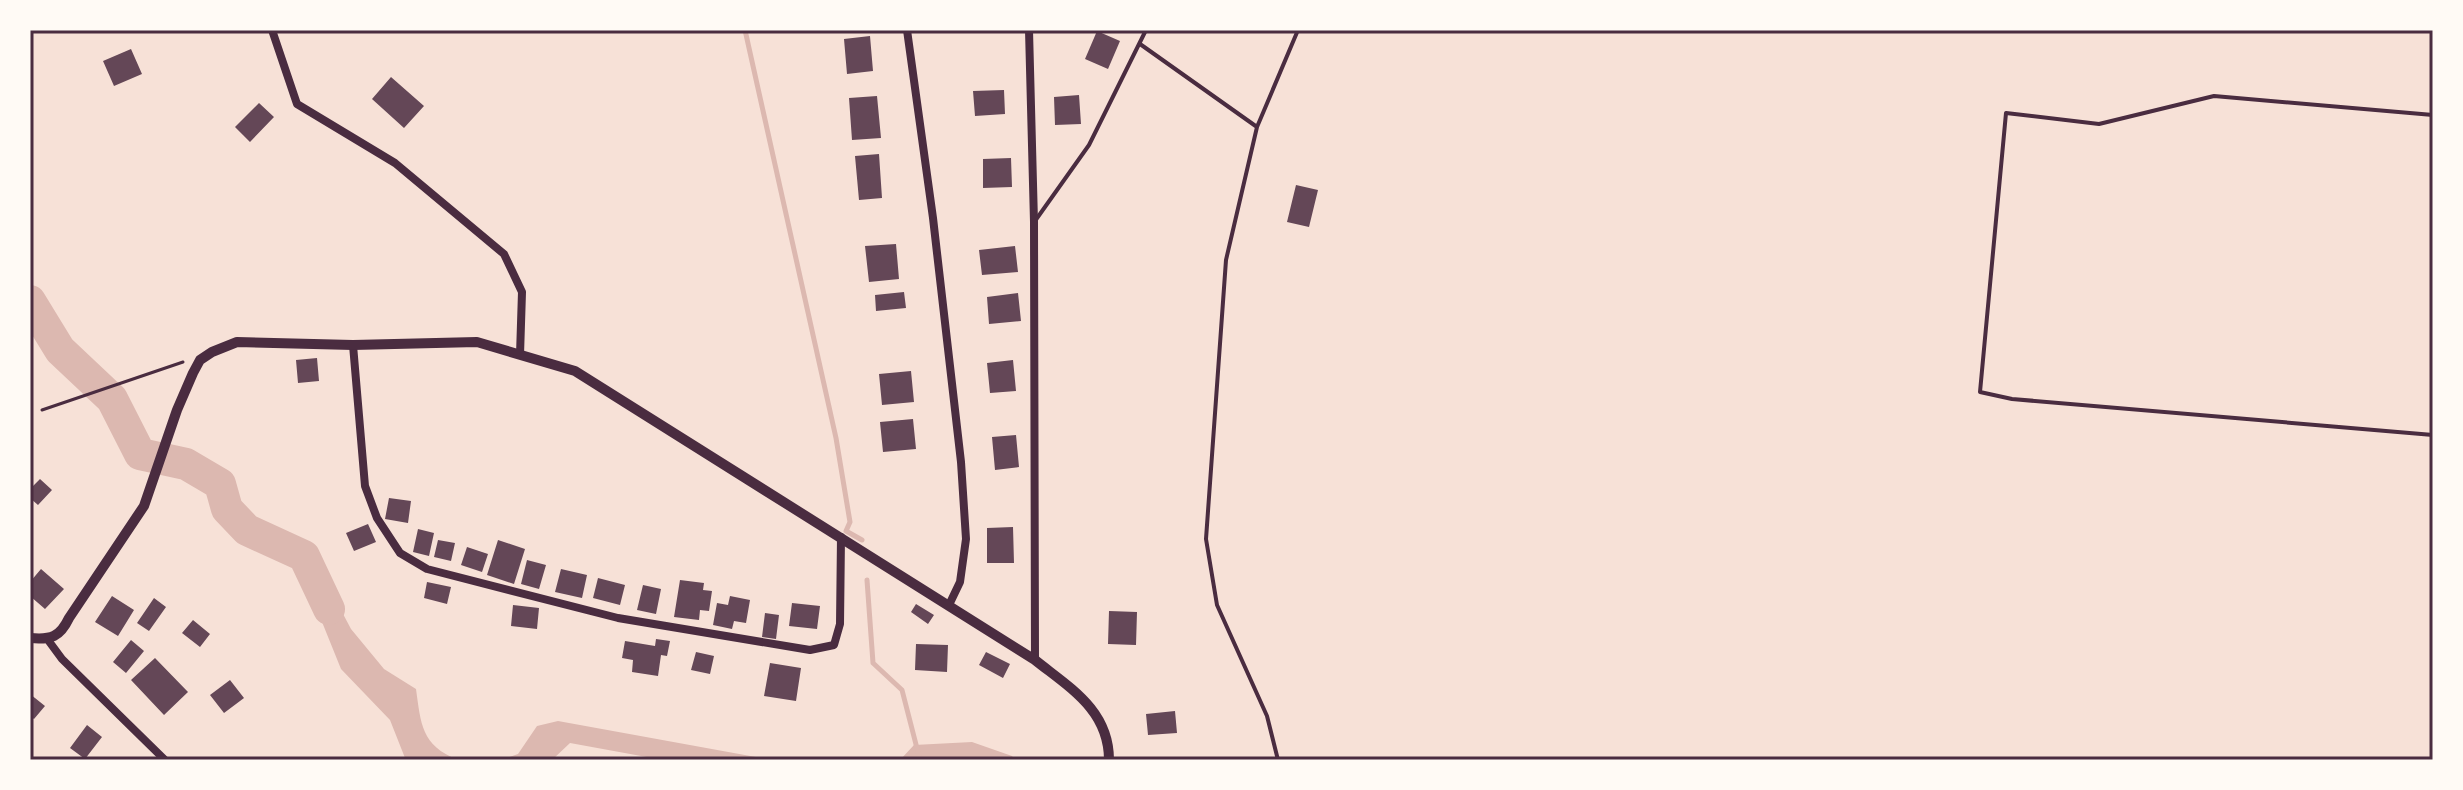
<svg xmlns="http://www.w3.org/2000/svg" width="2463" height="790" viewBox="0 0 2463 790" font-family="'DejaVu Sans',sans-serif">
<rect width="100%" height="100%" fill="#f7e1d7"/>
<!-- water -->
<path fill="#dcb8b0" d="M299 565 324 578 351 629 384 669 416 689C421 724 421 745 458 760L405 758 390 720 341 669Z
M558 721 772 760H663L570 743 552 760H501L518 754 537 726Z
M972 742 1012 756 1015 760H900L914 745Z"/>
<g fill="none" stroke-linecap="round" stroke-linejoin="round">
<!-- stream -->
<path stroke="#dcb8b0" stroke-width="5" d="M745 30 836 438 850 522 846 531 862 540
M867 580 873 663 902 690 920 760"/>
<!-- river -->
<path stroke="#dcb8b0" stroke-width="32" d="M30 301 60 350 112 399 140 454 186 464 220 484 227 509 247 530 304 556 329 609"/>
</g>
<!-- building -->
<path fill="#644757" d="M1097 31 1120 41 1108 69 1085 59Z
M870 36 873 71 847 74 844 39Z
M131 49 142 74 114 86 103 61Z
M391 77 424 106 404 128 372 99Z
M1004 90 1005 114 975 116 973 91Z
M1079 95 1081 124 1055 125 1054 97Z
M877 96 881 138 852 140 849 98Z
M259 103 274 117 250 142 235 127Z
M879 154 882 198 859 200 855 156Z
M1011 158 1012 187 983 188V159Z
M1296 185 1318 190 1309 227 1287 222Z
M896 244 899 279 869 282 865 246Z
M1015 246 1018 272 982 275 979 250Z
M904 292 906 308 876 311 875 295Z
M1018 293 1021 321 989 324 987 297Z
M317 358 319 381 298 383 296 360Z
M1013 360 1016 391 990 393 987 363Z
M911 371 914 402 882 405 879 374Z
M913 419 916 449 883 452 880 422Z
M1016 435 1019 467 995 470 992 437Z
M40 479 52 490 38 505 30 498V489Z
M389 498 411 501 408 523 385 519Z
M368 524 376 542 354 551 346 533Z
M1013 527 1014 563H987V528Z
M418 529 434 533 429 556 413 552Z
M438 540 455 543 451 561 434 557Z
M498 540 525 549 514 584 487 575Z
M467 547 488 554 482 572 461 565Z
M527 560 546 565 539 589 521 584Z
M41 569 64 589 45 609 30 596V582Z
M561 569 587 575 582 598 555 592Z
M598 578 625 585 620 605 593 598Z
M680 580 704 583 703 590 712 591 709 611 700 610 699 620 674 617Z
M427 582 451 587 447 604 424 598Z
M643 585 661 589 656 614 637 610Z
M112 596 134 610 118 636 95 622Z
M730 596 750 600 746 623 734 621 732 629 713 625 717 603 728 605Z
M154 598 166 607 149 631 137 623Z
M792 603 820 606 817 629 789 626Z
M916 604 934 615 928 624 911 612Z
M513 605 539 608 537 629 511 626Z
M1109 611 1137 612 1136 645 1108 644Z
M765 613 779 615 776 639 762 637Z
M193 620 210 634 200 647 182 633Z
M656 639 670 641 667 656 661 655 658 676 632 672 633 660 622 658 625 641 655 646Z
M131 640 144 651 126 673 113 662Z
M916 644 948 645 947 672 915 670Z
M696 652 714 656 710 674 691 670Z
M986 652 1010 664 1003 678 979 665Z
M155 658 188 692 164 715 131 680Z
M770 663 801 668 796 701 764 696Z
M230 680 244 698 224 713 210 695Z
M30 694 45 706 34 719 30 716Z
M1175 711 1177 733 1148 735 1146 714Z
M87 725 102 737 85 759 70 748Z"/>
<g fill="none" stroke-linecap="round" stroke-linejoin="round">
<!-- path -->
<path stroke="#4a2c40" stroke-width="3" d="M42 410 183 362"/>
<!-- service -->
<path stroke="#4a2c40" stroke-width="4" d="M1140 44 1257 127
M2433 115 2214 96 2099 124 2006 113 1980 392 2012 399 2433 435
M1035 221 1089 145 1146 30
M30 414H31
M1278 760 1267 716 1217 605 1206 539 1226 260 1257 127 1298 30"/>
<!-- minor -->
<path stroke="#4a2c40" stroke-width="8" d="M272 30 297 104 395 163 504 254 522 292 520 355
M907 30 933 218 961 462 966 539 960 582 949 605
M1029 30 1034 222 1035 660
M353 345 365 486 377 518 400 553 427 569 618 618 810 650 834 645 840 624 841 537
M48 640 62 659 165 760"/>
<!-- tertiary -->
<path stroke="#4a2c40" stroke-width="10" d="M30 638C51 640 60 637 69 618L144 506 177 410 193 373 200 360 212 352 237 342 353 345 477 342 575 371 1035 660C1070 688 1109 710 1109 760"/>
</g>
<!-- border -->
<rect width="2463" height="790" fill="none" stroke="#fffaf5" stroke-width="64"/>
<rect x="32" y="32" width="2399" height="726" fill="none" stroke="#4a2c40" stroke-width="3"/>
</svg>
